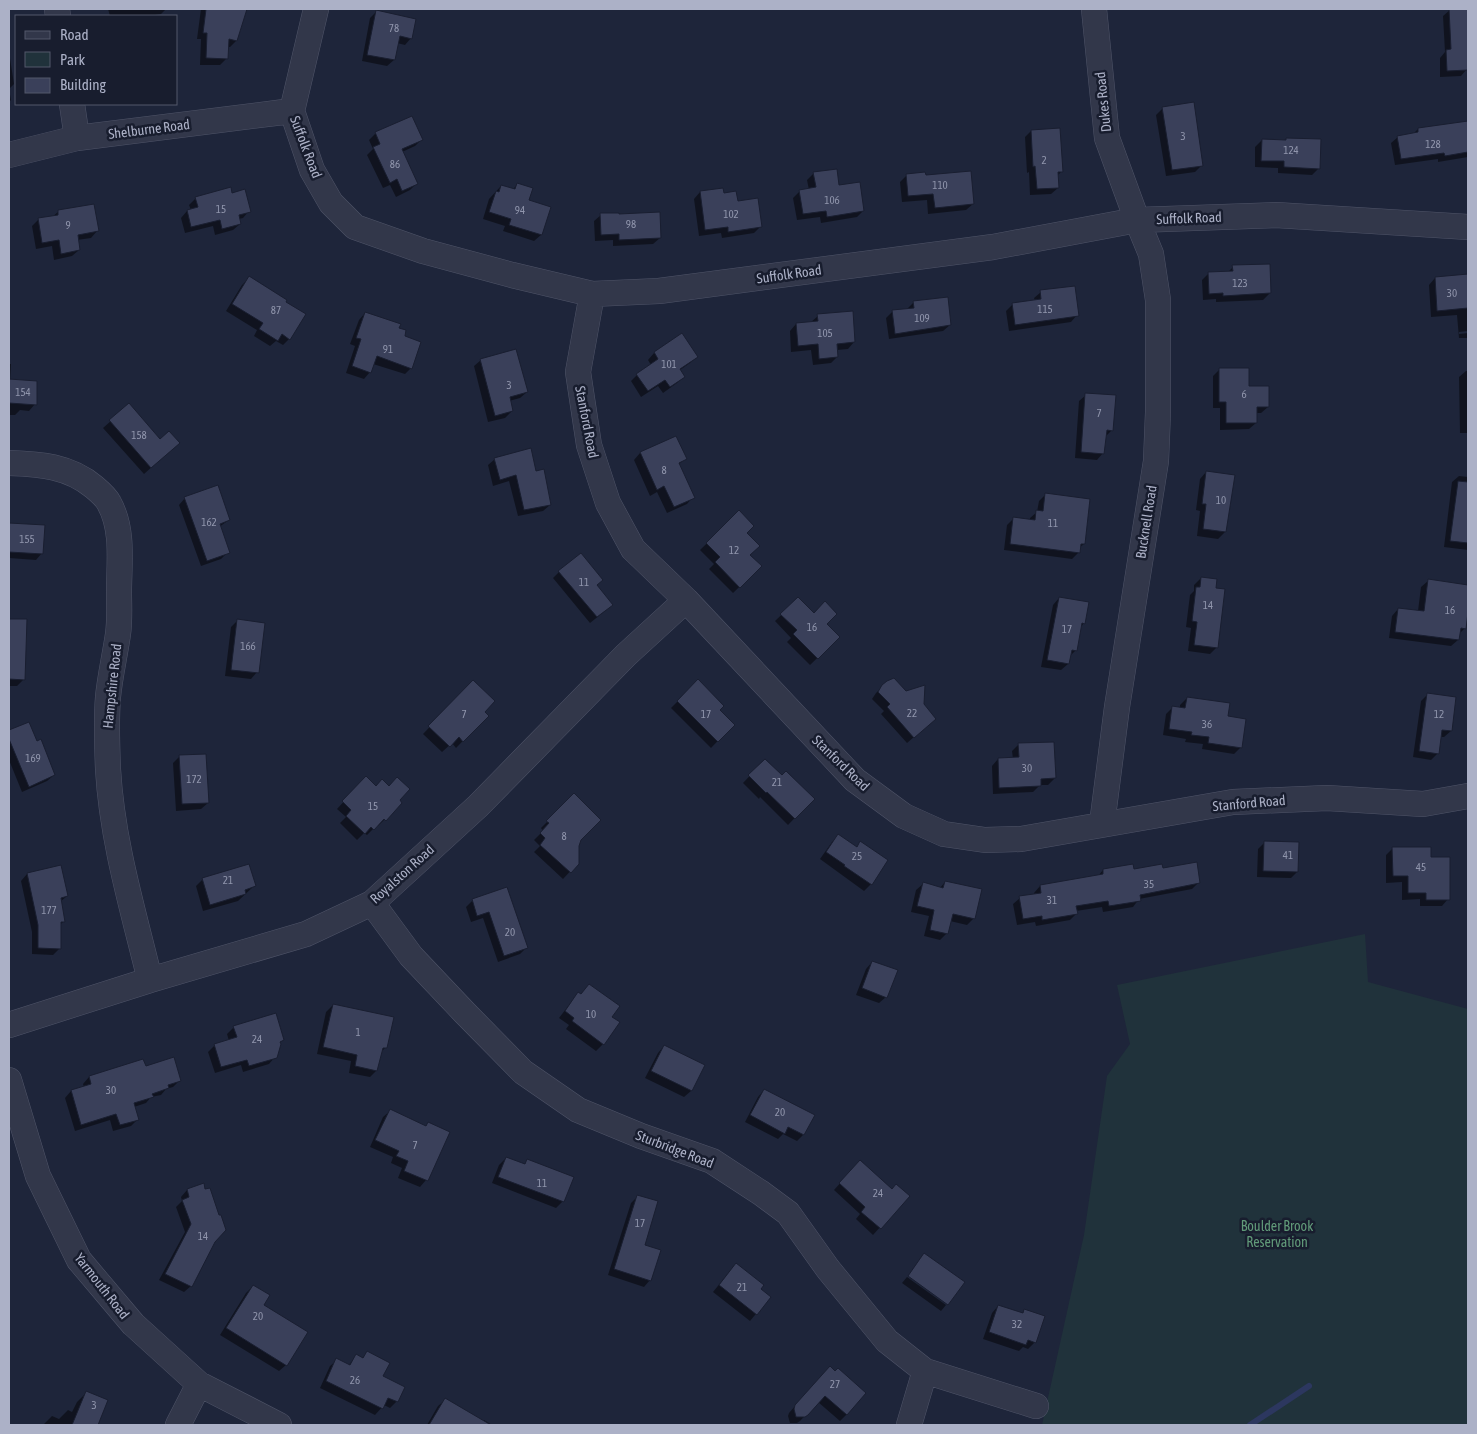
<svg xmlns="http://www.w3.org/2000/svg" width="1477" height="1434" viewBox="0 0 1477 1434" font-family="'Asap Condensed',sans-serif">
<rect width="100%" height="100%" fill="#1e253a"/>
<!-- green -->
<path fill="#20323b" d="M1365 934 1368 982 1468 1009V1425H1042L1084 1235 1107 1076 1130 1044 1117 985Z"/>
<!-- shadow -->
<path fill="#0007" d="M108 9H166L161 14 149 16H110Z
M201 9H246L236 41 230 47H227V58L220 65H200L201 39H197Z
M1468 9 1467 69 1461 76 1440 77V58L1445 52 1443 16 1450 10Z
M377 11 411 38 405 45 397 43 394 60 387 66 362 61 370 18Z
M9 52 14 84 9 89 11 100 9 102Z
M1163 108 1202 165 1195 172 1166 176 1156 115Z
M411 117 422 139 415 146 402 152 417 183 410 190 396 197 390 185 383 188 367 155 373 149 369 140 375 134Z
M1468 122V157L1438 162V159L1395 165 1391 143 1398 137 1413 134 1418 129Z
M1031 131 1062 171 1057 176 1058 188 1051 194 1030 195 1029 172 1027 173 1025 137Z
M1287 139 1319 168 1312 175 1278 173V168L1255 167V147L1262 140 1285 141Z
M814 173 838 186 863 211 857 217 821 223 820 217 797 220 793 198 800 191 809 190 807 180Z
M907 175 973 204 966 210 928 214 927 200 902 202 900 182Z
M517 185 527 201 541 235 534 241 503 231 505 226 483 219 489 199 501 186 512 190Z
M722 189 723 194 736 202 760 227 754 233 722 238 721 233 699 236 694 199 700 192Z
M231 194 249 211 243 218 239 219 240 224 233 230 215 235 213 226 185 233 181 218 187 211 191 210 189 205 196 198Z
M58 212 97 231 91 238 77 240 79 250 72 256 54 260 52 246 36 249 32 226 38 220 52 217Z
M601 215 660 238 653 244 613 246V240L595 241 594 221Z
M1233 267 1270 293 1263 300 1216 302V299L1203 300 1202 280 1209 273H1227Z
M1468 275V331L1459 332V334L1468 333V338H1459L1457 315 1431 317 1429 285 1435 278Z
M249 278 289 339 283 345 276 341 270 346 254 336 257 330 226 311 242 285Z
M1041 292 1077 315 1071 322 1009 331 1006 311 1013 304 1035 301 1034 298Z
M914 302 950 325 943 331 889 339 886 318 893 311 907 309Z
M365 313 398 329 403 337 411 368 405 374 373 364 370 372 364 379 346 373 355 346 350 344 359 320Z
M818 316 854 342 848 349 837 350V357L831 363 813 365 811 350 791 352 790 331 796 324 811 322Z
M682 335 697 357 690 363 680 370 684 377 677 383 663 393 658 386 641 397 631 381 637 375 651 365 648 360 654 353Z
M481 360 527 392 520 398 509 401 512 411 505 418 488 422 474 366Z
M9 364H11L10 381 35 404 29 411 20 410 15 415H9Z
M1220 369 1248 387 1268 407 1261 413H1256V423L1249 429 1220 430V408H1213V376Z
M1466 371H1468V433H1460L1459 377Z
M1086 395 1112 430 1105 437 1103 453 1097 460 1075 458 1079 401Z
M129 405 160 441 172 449 144 474 103 428Z
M675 437 685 459 678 465 693 497 687 504 667 513 657 492 650 496 634 460 640 453Z
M495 459 535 472 550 505 543 511 518 516 509 481 493 486 488 465Z
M1206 472 1234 476 1225 532 1218 539 1197 536 1200 511 1196 510 1200 479Z
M1459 476 1468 477V550L1444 547 1452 482Z
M1046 494 1084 544 1079 548V552L1072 559 1004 550 1007 525 1014 518 1030 521V518L1037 512 1039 501Z
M185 498 229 520 219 527 228 552 221 559 201 566 179 505Z
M739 512 745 533 749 555 761 566 733 593 709 569 714 564 700 550Z
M9 524 44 526 42 553 36 560 9 558Z
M559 572 596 586 605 611 590 623 553 578Z
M1201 578 1217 647 1210 654 1188 651 1191 628 1186 627 1190 595 1194 591V585Z
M1428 581 1468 586V601L1465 628 1459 634 1458 640 1451 646 1389 638 1392 616 1398 609 1418 611 1421 587Z
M1059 598 1084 623 1080 628 1076 650 1069 657 1068 664 1061 670 1041 667 1053 605Z
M798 599 839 637 810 665 787 642 791 638 775 621Z
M9 620H26L24 679 17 686H9Z
M237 621 257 672 251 679 225 676 231 627Z
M698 681 718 710 733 725 711 748 671 708Z
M473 682 484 712 487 716 456 748 452 743 442 752 423 734Z
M887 682 905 692 922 704 928 725 907 743 881 714 884 711 872 699 876 693Z
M1427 695 1451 731 1444 737H1440L1438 753 1431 760 1413 757 1421 701Z
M1187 698 1226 717 1241 747 1234 754 1202 749 1203 744 1185 742 1186 739 1163 735 1166 714 1172 708 1180 709V705Z
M28 724 54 775 47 781 22 792 9 760V732Z
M1019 744 1055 778 1048 785H1040L1033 792 993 794 992 766 998 759H1013L1012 751Z
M180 756 208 803 201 809 176 811 173 763Z
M765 760 782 777 813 799 788 825 760 797 759 799 743 783Z
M359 785 375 787 401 803 378 826 377 825 367 835 364 833 357 840 340 823 346 817 337 809Z
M574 795 580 839 578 846V863L563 879 534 852 540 846 534 840 543 831 541 828Z
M838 836 856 848 860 843 887 861 871 884 864 891 820 859 832 842Z
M1265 842 1297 872 1291 878 1257 877 1258 849Z
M1393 848 1430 858 1448 899 1442 906H1420V899L1402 900V882L1386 883V855Z
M248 866 254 886 238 901 203 911 196 886 202 880Z
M1103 870H1133L1199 882 1192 889 1139 899 1133 907 1103 912 1102 907 1076 911V914L1070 920 1036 926 1035 922 1017 925 1013 904 1020 898 1034 895V893L1040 886 1098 876Z
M27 874 67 896 60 902 64 921 60 925V948L53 955 32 954V932L21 881Z
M945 882 974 918 967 925 950 921 947 933 940 940 924 936 929 916 911 912 916 890 923 884 940 888Z
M507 889 527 947 520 954 498 962 483 918 471 922 466 907 473 900Z
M872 962 886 997 879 1003 856 995 866 969Z
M589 985 610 1017 603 1044 596 1051 566 1029 569 1025 559 1018 572 1001 578 994 580 995Z
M333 1005 385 1048 380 1053 376 1071 370 1077 349 1073 351 1061 317 1054 326 1012Z
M234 1027 283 1040 279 1043 275 1057 269 1064 243 1072 241 1065 215 1073 208 1052 215 1045 229 1041 227 1034Z
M664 1046 703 1065 691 1091 684 1097 645 1078 658 1053Z
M89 1077 180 1080 173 1087 166 1089 161 1095 151 1097 146 1103 134 1107 138 1119 131 1126 113 1131 110 1120 75 1131 65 1098 71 1091 84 1087 83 1084Z
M764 1090 803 1135 797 1141 783 1134 778 1139 745 1122 758 1097Z
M390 1111 425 1127 428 1123 448 1132 426 1180 420 1187 398 1178 402 1168 391 1163 393 1157 370 1147 383 1117Z
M506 1158 523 1165 528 1161 563 1201 556 1208 492 1183 499 1165Z
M853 1169 892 1191 908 1196 873 1235 856 1219 860 1214 834 1190Z
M187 1190 214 1241 191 1286 184 1292 159 1280 185 1232 176 1207 182 1201 181 1197Z
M638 1196 643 1246 650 1280 644 1287 608 1275 631 1203Z
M730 1271 759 1289 770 1297 750 1321 713 1292Z
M907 1277 946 1305 941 1311 902 1283Z
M253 1286 262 1305 286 1365 279 1371 220 1335 246 1293Z
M998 1306 1021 1314 1025 1311 1035 1342 1028 1349 1023 1347 1019 1351 983 1339 992 1313Z
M367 1353 397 1401 390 1408 384 1405 375 1415 320 1388 330 1366 337 1360 348 1366 356 1356 362 1358Z
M823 1374 847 1414 840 1421 818 1402 800 1421 797 1423H790L788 1416 789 1413Z
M87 1392 107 1401 97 1425H43L52 1416 59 1419 68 1410 72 1412 77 1402Z
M445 1400 483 1422 484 1420 492 1425H427L438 1406Z"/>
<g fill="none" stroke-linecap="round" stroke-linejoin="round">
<!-- stream -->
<path stroke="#2c375f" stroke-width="6" d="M1250 1425 1309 1386"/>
</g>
<!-- building -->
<path fill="#3a405a" stroke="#191e30" d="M206 9H247L237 41 229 39 228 59 206 58 207 33H203Z
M1449 9H1468V70L1447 71 1446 50 1451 49Z
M376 10 416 19 412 39 400 36 395 60 367 55Z
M1194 102 1203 166 1172 170 1162 107Z
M412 116 423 140 402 149 418 184 402 191 397 179 390 183 373 147 380 144 375 132Z
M1468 121V152L1445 156 1444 153 1401 159 1397 136 1418 132V128Z
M1060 128 1063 172H1058L1059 188 1037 189 1035 166 1033 167 1031 130Z
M1286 138 1321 139 1320 169 1284 167V161H1261L1262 139 1286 140Z
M837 169 839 185 860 182 864 211 827 217 826 211 803 214 799 190 816 187 813 172Z
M971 171 974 204 935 208 933 194 908 196 906 174 925 172 926 175Z
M517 183 533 188 529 200 551 207 542 235 509 225 511 219 489 212 496 191 499 192 501 185 515 189Z
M231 187 232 193 245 189 251 212 239 215 241 224 222 229 220 220 191 227 187 210 198 207 195 197Z
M723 188 724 193 736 191 738 201 758 198 762 227 728 232V227L705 230 700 191Z
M94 204 99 231 78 235 80 250 61 254 59 240 42 243 38 218 58 215V210Z
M660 212 661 238 619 240V234L601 235 600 213H619V214Z
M1270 264 1271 293 1223 296V293L1209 294 1208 272 1233 271 1232 265Z
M1468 274V308L1437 311 1435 277Z
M249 276 287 300 286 302 306 314 290 340 282 334 278 341 259 329 263 323 232 304Z
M1075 286 1079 316 1015 325 1012 303 1041 299 1040 290Z
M948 297 951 325 895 334 892 310 914 308 913 301Z
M853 311 855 342 837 344 838 357 819 359 818 344 798 346 796 323 818 321 817 314Z
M365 312 401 324 399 328 406 330 405 336 421 342 412 369 377 356 371 373 352 366 361 339 356 338Z
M682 333 698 357 680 369 685 377 670 387 665 380 648 391 636 374 658 359 654 352Z
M516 349 528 392 510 397 513 411 495 416 480 359Z
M1219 368H1249V386H1269V407H1257V423H1226V402H1219Z
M9 379 37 381V405L9 403Z
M1085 393 1116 395 1113 431 1107 430 1104 454 1081 452Z
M129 403 160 439 169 431 180 443 151 468 109 420Z
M676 436 687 459 679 463 695 498 674 507 664 486 657 490 640 452Z
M531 448 536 471 544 469 551 505 524 510 516 475 500 480 494 458Z
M1206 471 1235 475 1226 532 1203 529 1206 504H1202Z
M1458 481 1468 482V543L1450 541Z
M218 485 230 520 220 524 230 553 207 561 184 497Z
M1045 493 1090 499 1085 544H1081L1080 553 1010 544 1013 517 1035 520 1036 510 1043 511Z
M739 510 754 526 747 533 760 546 750 555 762 566 740 588 715 562 720 557 706 543Z
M9 523 45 525 43 554 9 552Z
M581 553 603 580 597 585 613 605 597 617 558 571Z
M1201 577 1217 579 1216 588 1225 589 1218 648 1194 645 1197 622 1192 621 1196 587H1200Z
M1428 579 1468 585V612L1466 629 1461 628 1459 640 1395 632 1398 608 1424 611Z
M798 597 814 613 825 601 837 614 827 624 840 637 818 659 793 634 797 630 780 614Z
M1059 597 1089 602 1085 624 1082 623 1077 651 1072 650 1069 664 1047 660Z
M9 619H27L25 680 9 679Z
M237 619 265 623 259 673 231 670Z
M894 678 906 691 925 685 924 704 936 719 914 738 887 707 890 704 878 692 882 685 887 681Z
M698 679 724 706 720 710 735 725 718 742 677 701Z
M473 680 495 701 485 712 489 716 463 742 459 737 450 747 428 726Z
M1427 693 1456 697 1452 731 1442 730 1439 754 1419 751Z
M1187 697 1230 703 1228 716 1246 719 1242 748 1208 743 1209 737 1191 735 1192 732 1169 729 1172 706 1185 708Z
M29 722 37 741 41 739 55 775 29 787 9 739V730Z
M1054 742 1056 778 1041 779V786L999 788 998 758 1019 757 1018 743Z
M206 754 209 803 182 804 179 755Z
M765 759 782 775 786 771 815 799 795 819 767 792 766 793 748 775Z
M366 776 376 786 382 779 389 786 397 777 410 789 400 800 402 803 386 821 384 819 374 830 371 827 365 834 346 816 351 810 342 801Z
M574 793 601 820 581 840 579 846V864L571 873 540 845 545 838 540 833 549 823 546 821Z
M838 834 857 847 860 841 888 860 872 885 844 866 845 865 826 852Z
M1264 841 1299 842 1298 872 1263 871Z
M1392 847H1431V857H1450V900H1426V893H1408V876H1393Z
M1197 862 1200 883 1140 895 1141 901 1109 906 1108 901 1076 906 1078 914 1042 920V916L1023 919 1019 896 1041 893 1040 885 1103 874V869L1133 864 1134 869 1162 864 1163 868Z
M249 864 256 886 245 890 246 894 210 905 202 878Z
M61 865 68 896 61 898 65 922H61V949L38 948V925L27 873Z
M945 881 982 889 975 919 953 914 948 934 930 930 934 910 917 906 923 882 943 888Z
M507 887 528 948 504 956 489 912 477 916 472 899Z
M872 961 898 970 887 998 862 988Z
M589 984 620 1006 612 1017 620 1022 604 1045 572 1021 574 1018 565 1011 578 992 581 994Z
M333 1004 394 1017 387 1048H383L377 1071 355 1066 357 1055 323 1047Z
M276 1013 284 1040 280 1042 281 1044 277 1058 249 1066 247 1060 221 1067 214 1044 237 1037 233 1026Z
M664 1045 705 1065 692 1091 651 1071Z
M174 1057 181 1081 168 1085 169 1088 152 1094 154 1097 134 1103 139 1120 120 1125 116 1114 81 1125 71 1090 91 1084 89 1076 143 1059 146 1066Z
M764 1089 815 1115 804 1135 788 1127 785 1134 750 1115Z
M390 1109 426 1126 428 1122 450 1132 428 1181 404 1171 408 1161 396 1156 399 1151 375 1140Z
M506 1157 525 1164 527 1159 574 1177 564 1202 498 1177Z
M860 1160 892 1189 896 1184 910 1196 881 1229 861 1212 865 1207 839 1183Z
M204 1183 205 1189 210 1188 219 1215H221L226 1230 215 1242 192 1287 165 1274 191 1224 182 1200 189 1197 187 1189Z
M637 1195 658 1201 645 1245 661 1250 651 1281 614 1269Z
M924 1253 965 1282 948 1305 908 1276Z
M736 1263 764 1285 761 1289 771 1297 757 1315 719 1285Z
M253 1285 270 1295 264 1305 308 1332 287 1366 226 1328Z
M998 1305 1023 1313 1024 1309 1045 1316 1036 1343 1028 1340 1026 1345 989 1332Z
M367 1351 390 1363 383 1376 405 1387 398 1402 388 1398 383 1409 326 1381 336 1358 350 1365 356 1354 363 1358Z
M830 1366 835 1371 838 1368 866 1393 847 1415 825 1396 808 1415 805 1417H796L794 1409 795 1405Z
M86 1391 108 1400 98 1425H72Z
M445 1398 491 1425H429Z"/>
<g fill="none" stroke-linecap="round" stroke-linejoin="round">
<defs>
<path id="street" d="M57 9 58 16
M316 9 292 111 312 170 331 203 355 227 423 251 512 275 592 294 659 291 993 247 1137 220 1276 215 1468 227
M1094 9 1107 138 1137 220 1151 254 1158 300V412L1156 461 1117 707 1102 824
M72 104 77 138
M9 155 77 138 292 111
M592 294 578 372 589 445 608 503 633 549 686 600 855 780 904 816 944 834 985 840 1021 839 1233 802 1327 798 1423 804 1468 796
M9 463C40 464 69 466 94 487 100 492 106 497 109 503 124 530 119 563 119 592 119 606 120 620 118 634 115 655 110 676 108 697 106 721 107 745 108 769 112 841 133 910 150 980
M372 903 411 956 465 1013 523 1072 578 1110 641 1136 712 1161 761 1193 788 1213 828 1269 887 1341 925 1371 1036 1406
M9 1025 150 980 306 934 372 903 478 806 626 655 686 600
M9 1080 38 1176 79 1260 133 1324 199 1384 279 1425
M178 1425 199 1384
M909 1425 925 1371"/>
</defs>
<!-- street casing -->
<use href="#street" stroke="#4f5468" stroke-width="26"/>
<!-- street -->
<use href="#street" stroke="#32374a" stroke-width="25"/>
</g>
<g text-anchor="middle" stroke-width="5" stroke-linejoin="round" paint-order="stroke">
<!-- number labels -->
<g font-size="11" fill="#9095ac">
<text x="394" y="32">78</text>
<text x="1183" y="140">3</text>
<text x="1433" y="148">128</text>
<text x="1291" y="154">124</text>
<text x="1044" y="164">2</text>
<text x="395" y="168">86</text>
<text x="940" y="189">110</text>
<text x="832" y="204">106</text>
<text x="221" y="213">15</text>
<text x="520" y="214">94</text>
<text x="731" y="218">102</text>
<text x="631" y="228">98</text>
<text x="68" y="229">9</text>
<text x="1240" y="287">123</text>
<text x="1452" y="297">30</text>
<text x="1045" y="313">115</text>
<text x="276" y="314">87</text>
<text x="922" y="322">109</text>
<text x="825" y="337">105</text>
<text x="388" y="353">91</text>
<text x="669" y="368">101</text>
<text x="509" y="389">3</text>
<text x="23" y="396">154</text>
<text x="1244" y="398">6</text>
<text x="1099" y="417">7</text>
<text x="139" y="439">158</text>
<text x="664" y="474">8</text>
<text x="1221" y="504">10</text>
<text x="209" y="526">162</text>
<text x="1053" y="527">11</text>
<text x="27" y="543">155</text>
<text x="734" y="554">12</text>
<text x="584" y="586">11</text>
<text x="1208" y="609">14</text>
<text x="1450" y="614">16</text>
<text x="812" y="631">16</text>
<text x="1067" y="633">17</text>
<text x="248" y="650">166</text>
<text x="912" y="717">22</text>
<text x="464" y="718">7</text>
<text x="706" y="718">17</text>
<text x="1439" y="718">12</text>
<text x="1207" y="728">36</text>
<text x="33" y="762">169</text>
<text x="1027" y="772">30</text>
<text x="194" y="783">172</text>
<text x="777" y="786">21</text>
<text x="373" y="810">15</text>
<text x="564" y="840">8</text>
<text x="1288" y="859">41</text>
<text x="857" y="860">25</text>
<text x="1421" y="871">45</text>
<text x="228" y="884">21</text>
<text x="1149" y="888">35</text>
<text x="1052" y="904">31</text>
<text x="49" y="914">177</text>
<text x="510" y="936">20</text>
<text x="591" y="1018">10</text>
<text x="358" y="1036">1</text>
<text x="257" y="1043">24</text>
<text x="111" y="1094">30</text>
<text x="780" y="1116">20</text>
<text x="415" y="1149">7</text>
<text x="542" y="1187">11</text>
<text x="878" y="1197">24</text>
<text x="640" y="1227">17</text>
<text x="203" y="1240">14</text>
<text x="742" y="1291">21</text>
<text x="258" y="1320">20</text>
<text x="1017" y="1328">32</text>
<text x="355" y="1384">26</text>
<text x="835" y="1388">27</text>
<text x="94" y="1409">3</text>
</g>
<!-- street labels -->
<g font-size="14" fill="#acb1c7" stroke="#181d2e">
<text transform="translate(1103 102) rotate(-96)" y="5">Dukes Road</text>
<text transform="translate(149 129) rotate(-7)" y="5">Shelburne Road</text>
<text transform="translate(306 147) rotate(69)" y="5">Suffolk Road</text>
<text transform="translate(1189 218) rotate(-2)" y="5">Suffolk Road</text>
<text transform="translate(789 274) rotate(-8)" y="5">Suffolk Road</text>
<text transform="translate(587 422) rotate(79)" y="5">Stanford Road</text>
<text transform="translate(1146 522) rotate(-81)" y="5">Bucknell Road</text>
<text transform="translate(112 686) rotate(-84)" y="5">Hampshire Road</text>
<text transform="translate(841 763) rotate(44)" y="5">Stanford Road</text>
<text transform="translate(1249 803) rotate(-5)" y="5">Stanford Road</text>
<text transform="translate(402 874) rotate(-42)" y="5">Royalston Road</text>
<text transform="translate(675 1149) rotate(21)" y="5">Sturbridge Road</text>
<text transform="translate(102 1286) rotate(52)" y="5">Yarmouth Road</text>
</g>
<!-- park labels -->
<g font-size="14" fill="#619a79" stroke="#181d2e">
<text x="1277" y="1231">Boulder Brook<tspan x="1277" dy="16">Reservation</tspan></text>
</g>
</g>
<!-- border -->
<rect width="1477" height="1434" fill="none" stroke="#acb1c7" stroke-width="20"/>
<!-- legend -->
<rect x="15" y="15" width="162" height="90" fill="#181d2e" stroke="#53586b"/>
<rect x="25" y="31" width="25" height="8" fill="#32374a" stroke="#53586b"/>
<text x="60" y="40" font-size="15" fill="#acb1c7">Road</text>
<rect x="25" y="52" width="25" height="15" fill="#20323b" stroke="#53586b"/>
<text x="60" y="65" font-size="15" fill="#acb1c7">Park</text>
<rect x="25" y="78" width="25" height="15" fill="#3a405a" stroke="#53586b"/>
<text x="60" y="90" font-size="15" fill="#acb1c7">Building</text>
</svg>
